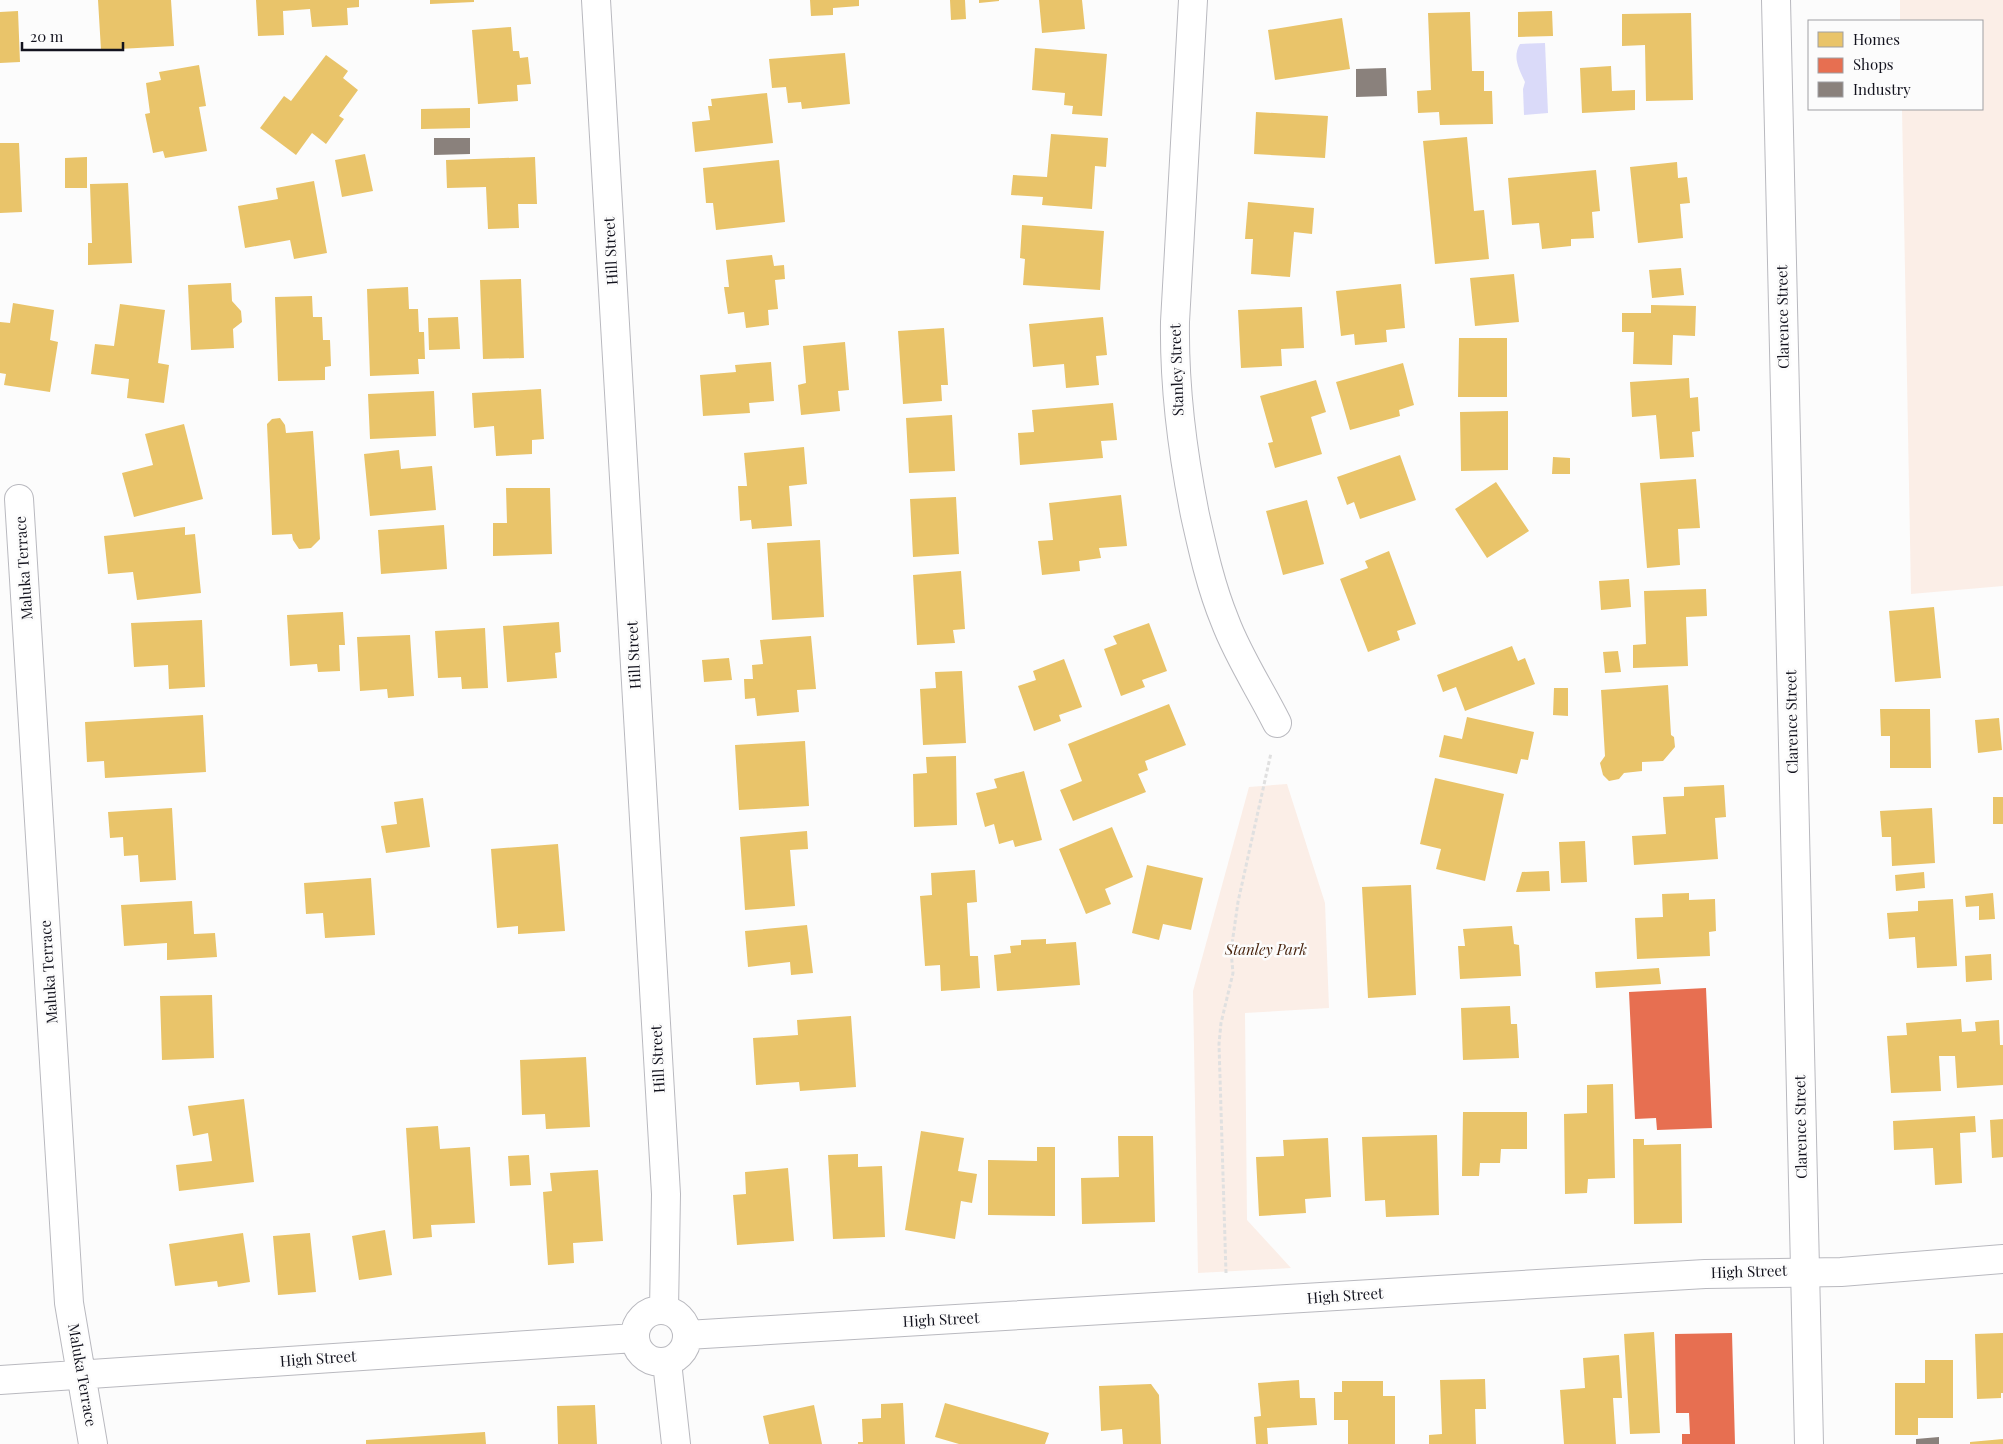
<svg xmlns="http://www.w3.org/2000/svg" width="2003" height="1444" viewBox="0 0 2003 1444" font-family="'Playfair Display',serif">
<rect width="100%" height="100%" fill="#fcfcfc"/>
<!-- green -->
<path fill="#fbeee7" d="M1900 0H2003V586L1911 594 1902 109H1982V21H1900Z
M1287 784 1325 903 1329 1008 1245 1013 1247 1220 1291 1268 1198 1273 1193 991 1249 787Z"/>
<!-- water -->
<path fill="#dadaf9" d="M1545 43 1548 113 1524 115 1523 89 1525 82C1519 69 1512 57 1520 44Z"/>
<!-- homes -->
<path fill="#e9c46a" d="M98 0H171L174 46 101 50Z
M256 0H359V7L347 8 348 25 312 27 310 9 283 11 284 35 258 36Z
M430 0H474V2L430 4Z
M810 0H859V6L833 8V15L811 16Z
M950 0H965L966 19 951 20Z
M979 0H999V1L979 3Z
M1039 0H1082L1085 29 1042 33Z
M18 11 20 62 0 63V12Z
M1552 11 1553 36 1518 37V12Z
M1470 12 1472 71H1484V91H1492L1493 124 1440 125 1439 112 1418 113 1417 91 1431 90 1428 13Z
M1691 13 1693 100 1646 101 1645 45 1622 46V14Z
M1342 18 1350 69 1275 80 1268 30Z
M511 27 513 51H519L520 58 528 57 531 84 517 85 518 101 478 104 472 30Z
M1035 48 1107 54 1102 116 1072 114 1073 106 1064 105 1065 93 1032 90Z
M845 53 850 104 802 109 801 102 788 103 786 87 772 88 769 59Z
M326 55 348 71 343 78 358 90 339 116 344 119 326 144 312 133 296 155 260 128 284 96 291 101Z
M199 65 206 106 199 107 207 151 165 158 163 151 153 153 145 114 150 113 146 83 161 80 159 72Z
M1611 66 1612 91 1635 90V110L1582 113 1580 68Z
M767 93 773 143 695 152 692 122 710 120 708 106H712L711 99Z
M470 108V128L421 129V109Z
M1256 112 1328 116 1325 158 1254 154Z
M1051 134 1108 138 1106 167 1095 166 1092 209 1042 205 1043 197 1011 195 1013 175 1047 177Z
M1467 137 1474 211 1484 210 1489 259 1435 264 1423 141Z
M0 143H19L22 212 0 213Z
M365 154 373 191 342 197 335 160Z
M87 157V188H65V158Z
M535 157 537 204H518L519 228 488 229 486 187 447 188 446 160Z
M779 160 785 222 716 230 713 203H706L703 168Z
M1677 162 1678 178 1687 177 1690 203 1680 204 1683 238 1638 243 1630 167Z
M1596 170 1600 211 1592 212 1594 238 1571 239V246L1542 249 1539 223 1512 225 1508 178Z
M314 181 327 253 294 259 290 240 245 248 238 206 278 199 276 188Z
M128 183 132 263 88 265V243H92L90 184Z
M1248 202 1314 208 1312 234 1294 232 1290 277 1251 274 1253 239H1245Z
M1022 225 1104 231 1100 290 1023 285 1025 259 1020 258Z
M772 255 774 266 784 265 785 279 775 280 778 309 768 310 769 325 746 328 744 312 728 314 724 287H729L726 260Z
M1681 268 1684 295 1652 298 1649 270Z
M1514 274 1519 322 1475 326 1470 278Z
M521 279 524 358 483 359 480 280Z
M231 283 232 301 241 311 242 322 233 329 234 348 191 350 188 285Z
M1401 284 1405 328 1386 330 1387 342 1355 345 1354 334 1341 336 1336 291Z
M408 287 409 309H418L419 332H424L425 359H418L419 374 370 376 367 289Z
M312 296 313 317H322L323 340H330L331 366 325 367V380L278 381 275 297Z
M13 303 54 310 50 340 58 342 50 392 4 385 6 374 0 373V322L10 323Z
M120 304 165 310 158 363 169 365 164 403 127 398 129 379 91 374 95 344 114 346Z
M1651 305 1696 306 1695 336 1673 335 1672 365 1633 364 1634 332H1622V313H1651Z
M1302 307 1304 348 1281 349 1282 366 1241 368 1238 310Z
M458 317 460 349 429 350 428 318Z
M1103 317 1107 355 1096 356 1099 385 1066 388 1064 364 1033 367 1029 324Z
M944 328 948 385H941L942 401 903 404 898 331Z
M1459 338H1507V397H1458Z
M845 342 849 390 838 391 840 411 801 415 798 385 806 383 803 346Z
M771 362 774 401 749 403 750 413 703 416 700 375 736 372 735 365Z
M1403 363 1414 405 1399 410 1400 416 1350 430 1336 382Z
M1689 378 1690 398 1698 397 1700 431 1692 432 1694 457 1660 459 1656 415 1632 417 1630 382Z
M1316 380 1326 412 1311 417 1322 454 1275 468 1268 443 1273 442 1260 396Z
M541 389 544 439 532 440V454L496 456 494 426 474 428 472 393Z
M434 391 436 436 370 439 368 394Z
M1113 403 1117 440 1101 441 1103 458 1020 465 1018 433 1034 432 1032 410Z
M1508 411V470L1461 471 1460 412Z
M952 415 955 471 909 473 906 418Z
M280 418 285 425 286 433 313 431 320 539 311 548 299 549 293 540 292 534 272 535 267 424 272 419Z
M184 424 203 499 134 517 122 473 153 465 145 434Z
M804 447 807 484 789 486 792 526 752 529 751 520 740 521 738 486H747L744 453Z
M399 450 401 469 432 466 436 510 370 516 364 454Z
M1400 455 1416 500 1360 519 1354 502 1347 505 1337 477Z
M1553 457 1570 458V474H1552Z
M1696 479 1700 528 1678 529 1680 565 1647 568 1640 483Z
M1496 482 1529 531 1487 558 1455 509Z
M506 488H550L552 554 493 556V523H507Z
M1121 495 1127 546 1099 548 1101 558 1079 561 1080 571 1042 575 1038 541 1053 540 1049 503Z
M956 497 959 554 913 557 910 499Z
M1307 500 1324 564 1283 575 1266 511Z
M444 525 447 569 381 574 378 530Z
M185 527V535L195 534 201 593 137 600 133 572 108 574 104 536Z
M820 540 824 617 772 620 767 543Z
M1389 551 1416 624 1397 631 1400 640 1368 652 1340 579 1368 568 1365 561Z
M961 571 965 629 953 630 955 643 917 645 913 575Z
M1629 579 1631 607 1601 610 1599 581Z
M1706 589 1707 616 1686 617 1688 666 1633 668V645L1646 644 1644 591Z
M1934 607 1941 678 1895 682 1889 611Z
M343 612 345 645H339L340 671 318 672 317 664 290 666 287 615Z
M202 620 205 687 169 689 168 665 134 667 131 623Z
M559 622 561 652 555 653 557 678 507 682 503 626Z
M1149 623 1167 671 1142 680 1145 687 1121 696 1104 649 1117 644 1113 636Z
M485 628 488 688 462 689 461 677 438 678 435 631Z
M410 635 414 696 388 698 387 689 360 691 357 637Z
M811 636 816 689 797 690 799 712 757 716 755 698 745 699 744 679H753L752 665 763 664 760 640Z
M1512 646 1518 661 1525 658 1535 684 1465 711 1456 687 1443 692 1437 675Z
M1618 651 1621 672 1605 673 1603 652Z
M729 658 732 680 704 682 702 660Z
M1064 659 1082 707 1059 715 1061 721 1034 731 1018 686 1036 680 1033 671Z
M962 671 966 743 923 745 920 689 936 688 935 672Z
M1668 685 1671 735 1674 737 1675 747 1663 761 1642 762V771L1624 773 1619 779 1609 781 1603 775 1600 763 1605 756 1601 690Z
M1554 688H1568V716L1553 715Z
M1169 704 1186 745 1145 761 1148 770 1138 774 1146 792 1073 821 1060 790 1082 781 1068 744Z
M1880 709H1930L1931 768H1890V736H1881Z
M203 715 206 772 105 778 104 761 87 762 85 722Z
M1467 717 1534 732 1528 760 1521 759 1517 774 1439 757 1444 735 1462 739Z
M1999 718 2002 750 1978 753 1975 720Z
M805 741 809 806 739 810 735 745Z
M956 756 957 825 914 827 913 774 927 773 926 757Z
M1024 771 1042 840 1015 847 1013 840 999 844 994 824 985 827 976 793 997 788 994 779Z
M1435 778 1504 794 1485 881 1436 869 1441 849 1420 844Z
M1724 785 1726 817 1715 818 1718 859 1634 865 1632 836 1666 834 1663 797 1684 796V787Z
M1993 797H2003V824H1993Z
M423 798 430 847 386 853 381 826 397 824 394 802Z
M172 808 176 880 140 882 138 855 124 856 123 837 110 838 108 812Z
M1932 808 1935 863 1892 866 1891 837H1882L1880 811Z
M1112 827 1133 877 1105 889 1111 904 1086 914 1059 849Z
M807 831 808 849 790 850 795 906 745 910 740 837Z
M1585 841 1587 882 1561 883 1559 842Z
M558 844 565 931 518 934V926L497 928 491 849Z
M1147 865 1203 878 1191 930 1163 924 1159 940 1132 933Z
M975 870 977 902 967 903 970 956H978L980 988 941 991 940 965 925 966 920 896 932 895 931 873Z
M1549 871 1550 891 1516 892 1522 872Z
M1924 872 1925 888 1896 891 1895 875Z
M371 878 375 935 325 938 323 913 306 914 304 883Z
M1411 885 1416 995 1368 998 1362 887Z
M1689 893V900L1715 899 1716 931 1709 932 1710 956 1637 959 1635 918 1663 917 1662 894Z
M1993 893 1995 919 1979 920V906L1966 907 1965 896Z
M1953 899 1957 966 1917 968 1915 937 1889 939 1887 913 1918 911V901Z
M192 901 194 934 215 933 217 957 167 960V943L124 946 121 905Z
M807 925 813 973 791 975 790 962 748 967 745 931Z
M1512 926 1514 944 1519 945 1521 976 1460 979 1458 946H1465L1463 929Z
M1046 939V944L1076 942 1080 985 997 991 994 955 1011 953 1010 946 1021 945V940Z
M1991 954 1992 980 1966 982 1965 956Z
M1659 968 1661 984 1596 988 1595 972Z
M212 995 214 1058 162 1060 160 996Z
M1510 1006 1511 1024H1517L1519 1058 1463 1060 1461 1008Z
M851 1016 856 1087 800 1091 799 1082 756 1085 753 1038 798 1035 797 1020Z
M1961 1019 1962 1032 1976 1031 1975 1022 1999 1020 2000 1045H2003V1085L1957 1088 1955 1056H1939L1941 1091 1891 1093 1887 1036 1907 1035 1906 1023Z
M586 1057 590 1127 546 1129 545 1114 522 1115 520 1060Z
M1613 1084 1615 1178 1588 1179 1587 1193 1565 1194 1564 1114 1587 1113V1085Z
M244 1099 254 1182 179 1191 176 1165 212 1161 208 1133 193 1136 188 1106Z
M1463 1112H1527V1149H1501L1500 1163H1480L1479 1176H1462Z
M1975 1116 1976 1132 1960 1133 1962 1183 1935 1185 1933 1148 1894 1150 1893 1121Z
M2003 1119V1157L1992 1158 1990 1120Z
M438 1126 440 1149 470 1147 475 1223 431 1225 432 1237 413 1239 406 1128Z
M921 1131 964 1138 958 1171 977 1174 972 1203 961 1201 955 1239 905 1230Z
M1437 1135 1439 1215 1386 1217 1385 1200 1365 1201 1362 1137Z
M1118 1136H1153L1155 1222 1082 1224 1081 1178 1119 1177Z
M1328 1138 1331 1197 1305 1199 1306 1213 1259 1216 1256 1157 1284 1156 1283 1140Z
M1633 1139H1644V1145L1681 1144 1682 1223 1634 1224Z
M1037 1147H1055V1216L988 1215V1160L1037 1161Z
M858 1154V1167L882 1166 885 1237 833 1239 828 1155Z
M529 1155 531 1185 510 1186 508 1156Z
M788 1168 794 1241 737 1245 733 1195 746 1194 745 1172Z
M598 1170 603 1241 573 1243 574 1263 548 1265 543 1192 552 1191 550 1173Z
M385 1230 392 1275 359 1280 352 1236Z
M243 1233 250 1282 218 1287 217 1281 175 1286 169 1244Z
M310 1233 316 1292 278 1295 273 1236Z
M1654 1332 1660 1433 1630 1434 1624 1334Z
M2003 1333V1393H2001V1398L1977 1399 1975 1334Z
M1619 1355 1622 1398H1613L1616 1444H1564L1560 1390 1585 1388 1583 1358Z
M1925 1360H1953V1418H1918V1435H1895V1383H1925Z
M1485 1379 1486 1409H1475L1476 1444H1429V1435L1442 1434 1440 1380Z
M1299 1380 1300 1398H1315L1317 1425 1267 1428 1268 1444H1256L1254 1417 1261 1416 1258 1383Z
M1342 1381H1383V1396H1395V1444H1348V1420H1334V1392H1342Z
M1151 1384 1159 1395 1161 1444H1123L1122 1429 1101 1431 1099 1386Z
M903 1403 905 1444H858V1442H863L862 1419 881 1418V1404Z
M945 1403 1049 1433 1045 1444H959L935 1437Z
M595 1405 597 1444H558L557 1406Z
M814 1405 822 1444H769L763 1416Z
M485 1432 486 1444H366V1440Z
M2003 1439V1444H1970V1442Z"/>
<!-- shops -->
<path fill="#e76f51" d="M1706 988 1712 1128 1657 1130 1656 1118 1635 1119 1629 992Z
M1732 1333 1735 1444H1682V1434H1690L1689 1413H1676L1675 1334Z"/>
<!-- industry -->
<path fill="#8a817c" d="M1386 68 1387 96 1356 97V69Z
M434 138H470V154L434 155Z
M1939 1437V1444H1916V1439Z"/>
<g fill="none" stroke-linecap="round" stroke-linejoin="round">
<defs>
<path id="street" d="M596 0 666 1194 664 1310
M1193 0 1175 322C1174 388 1182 450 1195 515 1203 551 1211 587 1225 621 1238 656 1260 689 1277 723
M19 499 69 1303 93 1444
M635 1336a26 26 0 1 1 52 0a26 26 0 1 1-52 0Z
M687 1335 1705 1274 1841 1272 2003 1259
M667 1362 676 1444
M0 1380 635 1338"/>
<path id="secondary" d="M1776 0 1809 1444"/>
</defs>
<!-- street casing -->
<use href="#street" stroke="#b9b9bf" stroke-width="30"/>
<!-- secondary casing -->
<use href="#secondary" stroke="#b9b9bf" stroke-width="30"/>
<!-- path -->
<path stroke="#e0e0e0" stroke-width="3" stroke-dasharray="4 2.5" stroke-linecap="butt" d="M1226 1273 1219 1044 1221 1023 1233 973 1231 951 1238 902 1271 753"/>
<!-- street -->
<use href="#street" stroke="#fff" stroke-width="28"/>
<!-- secondary -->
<use href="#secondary" stroke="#fff" stroke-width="28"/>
</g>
<g text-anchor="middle" stroke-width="5" stroke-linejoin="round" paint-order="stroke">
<!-- street labels -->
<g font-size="15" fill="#13131e" stroke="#fcfcfc">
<text transform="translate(611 251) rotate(-93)" y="5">Hill Street</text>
<text transform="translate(1783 317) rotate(-91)" y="5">Clarence Street</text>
<text transform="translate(1177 370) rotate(-92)" y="5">Stanley Street</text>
<text transform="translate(24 568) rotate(-94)" y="5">Maluka Terrace</text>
<text transform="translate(634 655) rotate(-93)" y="5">Hill Street</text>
<text transform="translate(1792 722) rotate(-91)" y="5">Clarence Street</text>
<text transform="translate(49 972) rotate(-94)" y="5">Maluka Terrace</text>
<text transform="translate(658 1059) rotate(-93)" y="5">Hill Street</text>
<text transform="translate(1801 1127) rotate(-91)" y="5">Clarence Street</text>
<text transform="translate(1749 1272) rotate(-2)" y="5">High Street</text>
<text transform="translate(1345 1296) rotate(-4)" y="5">High Street</text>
<text transform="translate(941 1320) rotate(-3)" y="5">High Street</text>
<text transform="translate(318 1359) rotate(-4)" y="5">High Street</text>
<text transform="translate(82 1375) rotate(80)" y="5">Maluka Terrace</text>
</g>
<!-- park labels -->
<g font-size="15" font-style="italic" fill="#48240e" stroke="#fcfcfc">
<text x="1266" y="955">Stanley Park</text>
</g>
</g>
<!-- legend -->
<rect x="1808" y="20" width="175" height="90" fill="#fcfcfc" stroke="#9f9fa3"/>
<rect x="1818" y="32" width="25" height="15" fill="#e9c46a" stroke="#9f9fa3"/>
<text x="1853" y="45" font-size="15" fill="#13131e">Homes</text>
<rect x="1818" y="58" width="25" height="15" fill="#e76f51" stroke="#9f9fa3"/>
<text x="1853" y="70" font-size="15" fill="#13131e">Shops</text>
<rect x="1818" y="82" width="25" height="15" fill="#8a817c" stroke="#9f9fa3"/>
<text x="1853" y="95" font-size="15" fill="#13131e">Industry</text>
<!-- scale -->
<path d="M22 42v8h101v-8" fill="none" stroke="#13131e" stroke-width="2.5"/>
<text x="30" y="42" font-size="15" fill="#13131e" stroke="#fcfcfc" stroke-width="4" paint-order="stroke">20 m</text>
</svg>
